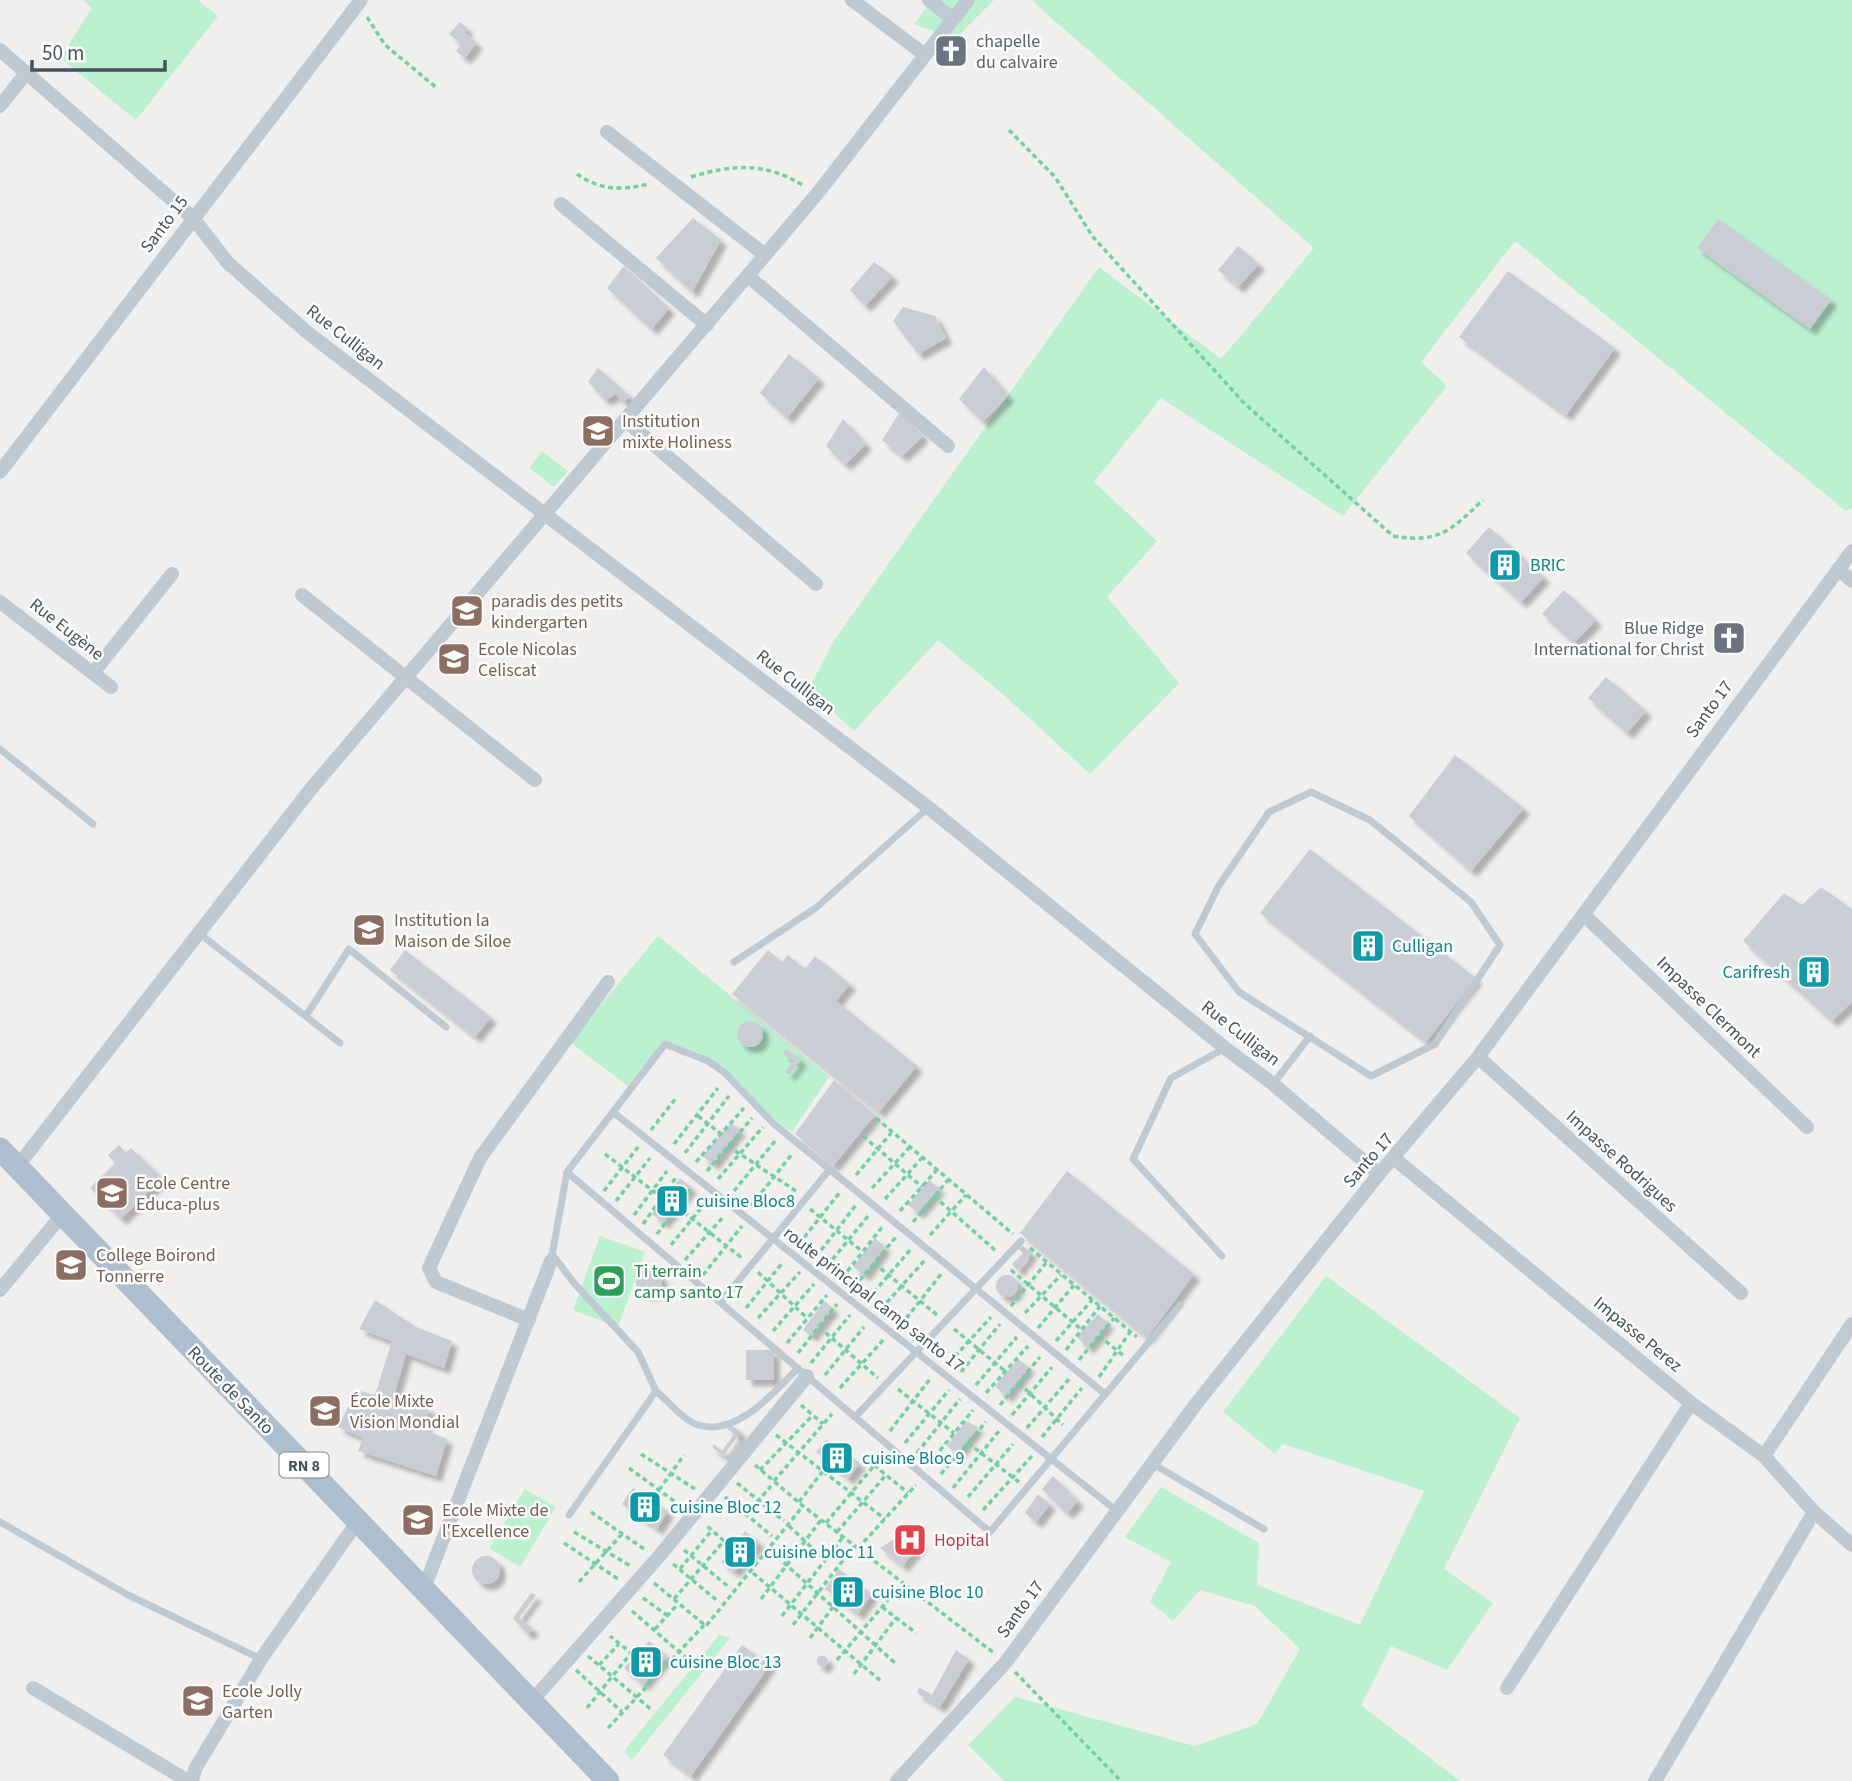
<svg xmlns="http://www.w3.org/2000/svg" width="1852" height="1781" viewBox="0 0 1852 1781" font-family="'Source Sans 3',sans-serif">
<defs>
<filter id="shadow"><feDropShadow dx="6" dy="6" stdDeviation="2" flood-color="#0004"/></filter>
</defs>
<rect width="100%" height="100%" fill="#f1eeee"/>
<!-- green -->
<path fill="#bbf0d1" d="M83 0H198L218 16 136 120 60 58 92 8Z
M932 0H994L955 39 914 24Z
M1031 0H1852V508L1846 511 1515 241 1421 362 1447 386 1343 516 1161 398 1094 482 1157 541 1107 597 1179 683 1090 774 1005 696 938 640 854 731 808 690 835 639 1099 267 1221 359 1314 248Z
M542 451 568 471 554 487 529 468Z
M658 936 829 1077 792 1132C761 1113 742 1078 710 1059 696 1051 678 1046 664 1040L628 1086 570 1042Z
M600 1236 645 1252 618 1327 573 1310Z
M1326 1276 1520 1418 1444 1569 1493 1603 1447 1670 1391 1646 1361 1705 1460 1781H1004L968 1745 1015 1697 1195 1746 1257 1724 1300 1649 1255 1606 1200 1590 1173 1621 1150 1602 1171 1562 1125 1537 1161 1487 1259 1543 1257 1585 1360 1625 1424 1491 1283 1444 1275 1454 1223 1412Z
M525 1489 556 1507 520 1567 489 1548Z
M719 1635 730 1638 632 1760 624 1751Z"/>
<!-- building -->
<path fill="#cbcdd4" filter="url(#shadow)" d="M460 22 467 28 464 32 477 43 465 58 456 51 461 44 449 34Z
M693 218 721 240 692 292 656 258Z
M1718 219 1831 300 1810 329 1697 248Z
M1238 246 1259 264 1238 287 1218 270Z
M874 262 893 276 865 306 850 290Z
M624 266 669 308 652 329 607 288Z
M1508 271 1615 348 1566 415 1459 337Z
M903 307 935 316 946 338 918 354 893 321Z
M789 354 819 378 787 418 760 393Z
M984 367 1008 396 983 422 959 399Z
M598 368 630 396 623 402 616 394 605 400 588 382Z
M900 412 923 436 902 456 882 440Z
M843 419 866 444 845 465 826 446Z
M1489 527 1544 577 1521 602 1466 553Z
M1564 590 1596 620 1574 643 1542 614Z
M1606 677 1646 711 1627 733 1588 698Z
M1455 755 1524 808 1471 871 1409 816Z
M1310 849 1476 978 1426 1042 1260 913Z
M1821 887 1852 909V1002L1832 1021 1743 941 1784 893 1802 905Z
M405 950 491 1017 475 1037 390 970Z
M768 950 782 962 788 955 805 969 815 956 850 984 836 1001 917 1066 879 1112 732 994Z
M737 1034a13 13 0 1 1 26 0a13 13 0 1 1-26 0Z
M786 1049 801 1060 789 1075 785 1072 794 1061 783 1054Z
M834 1080 875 1115 833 1166 795 1134Z
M731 1123 740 1129 713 1164 702 1156Z
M119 1145 126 1153 131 1148 162 1178 121 1219 90 1188 115 1163 108 1155Z
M1067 1171 1194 1274 1147 1338 1020 1233Z
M680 1178 691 1187 663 1223 652 1214Z
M929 1180 939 1188 918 1213 908 1205Z
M875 1238 885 1247 864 1275 853 1267Z
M1021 1245 1032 1252 1018 1271 1012 1264 1023 1253 1018 1249Z
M636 1282a13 13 0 1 1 26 0a13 13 0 1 1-26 0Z
M996 1286a11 11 0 1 1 22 0a11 11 0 1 1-22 0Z
M375 1300 416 1327 452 1341 444 1368 406 1354 394 1396 429 1408 425 1430 447 1439 436 1476 358 1451 363 1438 338 1427 357 1390 375 1395 392 1341 359 1329Z
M824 1301 833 1308 811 1336 803 1330Z
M1098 1314 1108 1323 1088 1348 1077 1337Z
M746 1350H774V1380H746Z
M1018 1359 1029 1367 1006 1397 995 1386Z
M966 1421 978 1427 957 1454 947 1446Z
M730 1424 741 1432 723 1456 712 1447 714 1444 722 1451 734 1434 727 1429Z
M826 1440 860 1463 848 1479 816 1452Z
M1053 1476 1078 1501 1067 1513 1042 1489Z
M633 1488 668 1511 657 1529 622 1504Z
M1038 1494 1050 1504 1036 1522 1025 1513Z
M745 1531 759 1542 734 1572 721 1562Z
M907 1531 921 1543 903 1566 880 1548Z
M472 1570a14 14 0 1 1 28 0a14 14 0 1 1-28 0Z
M839 1569 872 1594 858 1614 825 1589Z
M531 1593 536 1595 519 1618 534 1629 527 1634 513 1618Z
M649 1641 667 1656 643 1685 624 1668Z
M742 1645 770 1665 691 1776 663 1755Z
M956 1650 969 1659 940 1707 917 1693 919 1687 932 1695Z
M816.5 1661a5.5 5.5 0 1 1 11 0a5.5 5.5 0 1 1-11 0Z"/>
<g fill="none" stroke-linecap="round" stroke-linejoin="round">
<!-- path -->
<path stroke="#72d0a3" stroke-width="3.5" stroke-dasharray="5 3.5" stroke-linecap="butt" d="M367 17 385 45 438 89
M1009 130 1055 177 1093 237 1245 404 1393 536C1439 544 1451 530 1483 500
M577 174C601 191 622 190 649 184
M691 177C734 164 765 162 804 186
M698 1116 721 1134
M876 1118 1013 1234
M651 1130 676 1098
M863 1136 922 1187
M674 1144 718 1088
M728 1146 796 1191
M685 1153 729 1096
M605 1154 661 1197
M696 1162 744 1108
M707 1171 752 1118
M856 1175 891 1133
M718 1179 763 1127
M872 1188 909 1148
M604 1191 638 1147
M734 1191 775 1141
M934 1196 996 1251
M885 1199 922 1158
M616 1201 650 1158
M751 1206 792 1154
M677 1207 742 1258
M810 1209 863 1252
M900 1211 936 1171
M634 1215 667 1171
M913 1222 948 1180
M643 1224 677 1176
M657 1234 692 1187
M930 1235 966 1195
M799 1244 840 1192
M671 1245 706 1202
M1030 1248 1137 1337
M816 1257 856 1205
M685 1260 724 1216
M874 1263 937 1315
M827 1266 869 1215
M1011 1270 1082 1330
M758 1272 807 1318
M703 1275 742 1226
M842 1278 883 1226
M854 1287 896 1237
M868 1299 911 1249
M1011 1306 1046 1263
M746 1308 783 1262
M881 1309 925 1260
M1025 1313 1061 1275
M758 1318 800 1272
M901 1325 942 1273
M819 1327 878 1378
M1038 1328 1074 1285
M954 1329 1005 1371
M773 1331 814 1284
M1099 1336 1124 1356
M1056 1341 1092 1300
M787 1343 827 1295
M1066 1350 1100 1306
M798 1353 837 1304
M1079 1360 1114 1318
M811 1363 850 1315
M949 1363 991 1317
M961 1372 1000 1324
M825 1375 864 1327
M1099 1377 1130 1332
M1019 1383 1063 1425
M976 1385 1017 1337
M840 1388 884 1339
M898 1389 954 1433
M986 1393 1028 1346
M801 1405 823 1424
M1000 1405 1040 1357
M1012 1415 1052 1367
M1027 1428 1070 1378
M890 1431 930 1379
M776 1435 885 1519
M1042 1437 1082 1388
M905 1443 949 1390
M968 1443 1019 1482
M917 1453 960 1399
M641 1454 695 1489
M929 1464 973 1410
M755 1465 803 1506 994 1653
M874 1465 908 1493
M629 1468 681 1506
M760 1470 813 1415
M941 1474 986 1422
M774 1481 832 1414
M737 1483 784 1521
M953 1488 999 1431
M659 1490 684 1455
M725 1497 772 1536
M968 1497 1013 1444
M799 1502 823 1471
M983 1510 1032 1456
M591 1512 644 1549
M746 1515 771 1486
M826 1523 883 1455
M789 1526 825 1560
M574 1532 632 1567
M837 1532 886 1475
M564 1543 618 1579
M858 1548 916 1485
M684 1550 730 1588
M771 1551 895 1663
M673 1564 719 1602
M680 1569 712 1530
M753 1573 882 1682
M579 1582 622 1534
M654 1583 706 1626 803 1506
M643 1598 668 1616
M674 1599 724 1541 706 1525
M761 1599 821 1520
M882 1607 916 1633
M632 1611 693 1664
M782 1616 843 1537
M793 1625 854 1546
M655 1629 677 1605
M810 1638 833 1607
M588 1656 653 1711
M837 1660 899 1587
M599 1665 619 1644
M576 1670 622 1712
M1015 1672 1121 1781
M854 1674 896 1618
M587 1708 631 1653 610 1636
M608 1728 704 1625"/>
<!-- lane -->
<path stroke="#bfc9d1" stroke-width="7" d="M0 749 93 824
M1311 792 1370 820 1471 902 1500 945 1435 1044 1371 1076 1239 992 1195 934 1218 887 1269 812Z
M200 934 340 1043
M734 962 817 907 928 808
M306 1016 349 949 446 1027
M1273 1084 1310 1036
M613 1112 1117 1511
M567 1172 990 1532 1180 1305
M552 1254 574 1283 638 1352 656 1391 569 1515
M1222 1256 1133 1159 1171 1078 1225 1048
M551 1261 567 1172 665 1044 708 1061 724 1072 774 1124 1105 1394
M721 1302 830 1169
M656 1391C668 1401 683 1420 698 1425 736 1437 775 1392 798 1368
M855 1417 1021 1241
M1153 1464 1264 1529
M0 1522 128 1595 261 1659"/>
<!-- street -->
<path stroke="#bfc9d1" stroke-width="14" d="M852 0 925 55
M929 0 953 19
M0 50 193 218 228 263 308 333 929 808 1225 1048 1273 1084 1379 1174
M0 106 27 72
M607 132 765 255
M561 204 707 325
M748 276 948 446
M625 420 816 584
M0 472 361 0
M1838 569 1852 581
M302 595 535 780
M0 602 111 687
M93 673 172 574
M1585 916 1807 1127
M1478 1057 1741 1293
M1395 1159 1691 1403 1764 1456 1814 1512 1852 1545
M17 1167 310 790 817 194 968 0
M0 1290 62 1215
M529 1320 436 1282 429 1268 480 1158 608 982
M1764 1456 1852 1324
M424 1588 551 1261
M33 1688 188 1781
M1507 1688 1691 1403
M531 1702 661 1554 807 1376
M192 1781 195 1769 261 1659 358 1521
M897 1781 1006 1662 1196 1404 1379 1174 1478 1057 1852 551
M1655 1781 1814 1512"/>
<!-- primary -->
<path stroke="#adbecf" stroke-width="23" d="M0 1149 608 1781"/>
</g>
<!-- icons -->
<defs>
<symbol id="church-square" viewBox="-11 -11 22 22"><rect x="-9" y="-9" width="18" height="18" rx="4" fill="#6b7280" stroke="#fff"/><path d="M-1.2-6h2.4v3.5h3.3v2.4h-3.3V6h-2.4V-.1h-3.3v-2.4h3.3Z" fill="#fff"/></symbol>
<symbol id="school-square" viewBox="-11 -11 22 22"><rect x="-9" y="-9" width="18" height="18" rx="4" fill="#8d6e63" stroke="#fff"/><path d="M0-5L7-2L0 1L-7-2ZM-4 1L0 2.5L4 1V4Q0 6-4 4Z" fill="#fff"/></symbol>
<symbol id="building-square" viewBox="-11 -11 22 22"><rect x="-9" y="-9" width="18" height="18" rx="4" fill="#0f9aa8" stroke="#fff"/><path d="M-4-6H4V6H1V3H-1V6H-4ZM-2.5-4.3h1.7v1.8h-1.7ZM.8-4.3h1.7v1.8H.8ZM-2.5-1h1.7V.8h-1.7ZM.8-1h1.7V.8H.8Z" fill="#fff"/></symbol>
<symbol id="stadium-square" viewBox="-11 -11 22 22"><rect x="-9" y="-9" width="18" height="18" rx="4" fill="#2e9e5b" stroke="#fff"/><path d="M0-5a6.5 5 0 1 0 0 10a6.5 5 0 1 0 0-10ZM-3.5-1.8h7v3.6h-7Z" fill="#fff"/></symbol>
<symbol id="hospital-square" viewBox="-11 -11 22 22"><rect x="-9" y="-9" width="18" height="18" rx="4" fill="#e0444e" stroke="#fff"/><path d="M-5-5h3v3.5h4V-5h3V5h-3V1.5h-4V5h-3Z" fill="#fff"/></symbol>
</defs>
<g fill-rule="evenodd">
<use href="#church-square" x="932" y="32" width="38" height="38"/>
<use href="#school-square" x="579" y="412" width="38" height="38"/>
<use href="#building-square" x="1486" y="546" width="38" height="38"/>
<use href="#school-square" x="448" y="592" width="38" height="38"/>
<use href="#church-square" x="1710" y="619" width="38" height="38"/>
<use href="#school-square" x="435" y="640" width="38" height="38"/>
<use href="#school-square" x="350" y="911" width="38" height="38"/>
<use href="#building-square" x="1349" y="927" width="38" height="38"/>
<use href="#building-square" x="1795" y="953" width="38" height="38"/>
<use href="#school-square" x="93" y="1174" width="38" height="38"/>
<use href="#building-square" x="653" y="1182" width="38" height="38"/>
<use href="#school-square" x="52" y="1246" width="38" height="38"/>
<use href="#stadium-square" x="590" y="1262" width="38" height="38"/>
<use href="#school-square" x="306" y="1392" width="38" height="38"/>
<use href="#building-square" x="818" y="1439" width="38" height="38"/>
<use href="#building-square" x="626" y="1488" width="38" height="38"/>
<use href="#school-square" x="399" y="1501" width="38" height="38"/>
<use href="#hospital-square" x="891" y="1521" width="38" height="38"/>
<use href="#building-square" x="721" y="1533" width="38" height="38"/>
<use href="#building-square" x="829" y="1573" width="38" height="38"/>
<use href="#building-square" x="627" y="1643" width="38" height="38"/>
<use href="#school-square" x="179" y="1682" width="38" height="38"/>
</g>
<g text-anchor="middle" stroke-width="5" stroke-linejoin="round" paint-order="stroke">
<!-- shield labels -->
<rect fill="#fff" stroke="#7e868e" stroke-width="2" x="279.5" y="1452.5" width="49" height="25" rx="5"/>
<g font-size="16" font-weight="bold" fill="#46525d">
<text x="304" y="1471">RN 8</text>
</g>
<!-- worship labels -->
<g font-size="18" fill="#5b616d" stroke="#fff" text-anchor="start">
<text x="976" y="47">chapelle<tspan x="976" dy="21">du calvaire</tspan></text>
<text x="1704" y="634" text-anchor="end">Blue Ridge<tspan x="1704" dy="21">International for Christ</tspan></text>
</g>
<!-- street labels -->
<g font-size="18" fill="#46525d" stroke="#fff">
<text transform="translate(164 224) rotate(-53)" y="6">Santo 15</text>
<text transform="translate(346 337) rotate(38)" y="6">Rue Culligan</text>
<text transform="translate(67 629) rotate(38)" y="6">Rue Eugène</text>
<text transform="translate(796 682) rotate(38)" y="6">Rue Culligan</text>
<text transform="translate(1709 709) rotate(-54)" y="6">Santo 17</text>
<text transform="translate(1709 1007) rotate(44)" y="6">Impasse Clermont</text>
<text transform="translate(1241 1033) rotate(38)" y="6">Rue Culligan</text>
<text transform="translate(1368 1160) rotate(-49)" y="6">Santo 17</text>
<text transform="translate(1622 1161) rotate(42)" y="6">Impasse Rodrigues</text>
<text transform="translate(874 1299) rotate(38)" y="6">route principal camp santo 17</text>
<text transform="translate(1638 1334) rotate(39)" y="6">Impasse Perez</text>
<text transform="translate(231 1390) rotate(46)" y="6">Route de Santo</text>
<text transform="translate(1020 1609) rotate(-54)" y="6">Santo 17</text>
</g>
<!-- education labels -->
<g font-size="18" fill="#785e54" stroke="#fff" text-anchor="start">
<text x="622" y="427">Institution<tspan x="622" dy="21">mixte Holiness</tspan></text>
<text x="491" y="607">paradis des petits<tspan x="491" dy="21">kindergarten</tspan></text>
<text x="478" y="655">Ecole Nicolas<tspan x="478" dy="21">Celiscat</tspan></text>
<text x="394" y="926">Institution la<tspan x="394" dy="21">Maison de Siloe</tspan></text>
<text x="136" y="1189">Ecole Centre<tspan x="136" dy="21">Educa-plus</tspan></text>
<text x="96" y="1261">College Boirond<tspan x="96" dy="21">Tonnerre</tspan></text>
<text x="350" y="1407">École Mixte<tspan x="350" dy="21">Vision Mondial</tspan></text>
<text x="442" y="1516">Ecole Mixte de<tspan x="442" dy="21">l'Excellence</tspan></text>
<text x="222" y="1697">Ecole Jolly<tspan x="222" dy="21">Garten</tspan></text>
</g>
<!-- culture labels -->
<g font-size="18" fill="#0d838f" stroke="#fff" text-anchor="start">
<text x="1530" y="571">BRIC</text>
<text x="1392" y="952">Culligan</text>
<text x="1790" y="978" text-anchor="end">Carifresh</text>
<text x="696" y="1207">cuisine Bloc8</text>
<text x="862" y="1464">cuisine Bloc 9</text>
<text x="670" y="1513">cuisine Bloc 12</text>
<text x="764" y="1558">cuisine bloc 11</text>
<text x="872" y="1598">cuisine Bloc 10</text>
<text x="670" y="1668">cuisine Bloc 13</text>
</g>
<!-- leisure labels -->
<g font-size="18" fill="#27864d" stroke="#fff" text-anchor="start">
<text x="634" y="1277">Ti terrain<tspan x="634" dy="21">camp santo 17</tspan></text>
</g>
<!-- health labels -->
<g font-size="18" fill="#be3a42" stroke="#fff" text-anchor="start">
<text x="934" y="1546">Hopital</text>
</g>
</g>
<!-- scale -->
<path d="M32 60v10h133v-10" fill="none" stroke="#46525d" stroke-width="3.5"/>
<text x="42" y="60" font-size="21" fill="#46525d" stroke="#ffffff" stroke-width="5" paint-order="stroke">50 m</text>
</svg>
